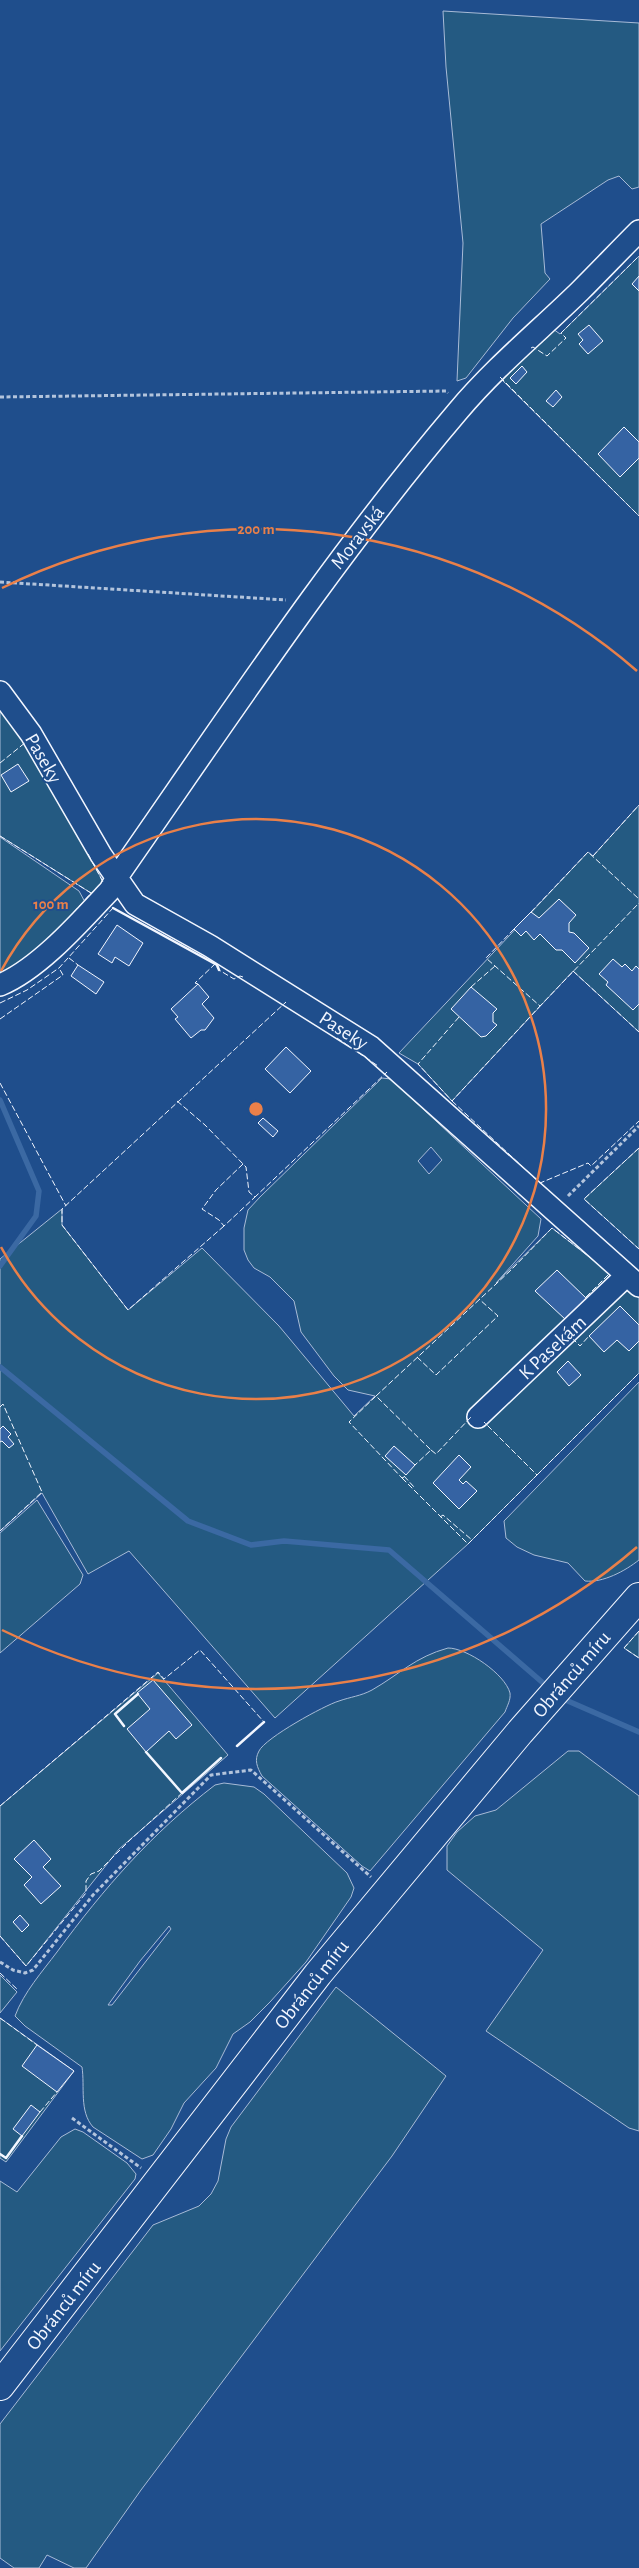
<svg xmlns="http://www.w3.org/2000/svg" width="639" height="2568" viewBox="0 0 639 2568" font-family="'Alegreya Sans',sans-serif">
<rect width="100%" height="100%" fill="#1f4e8c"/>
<!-- green -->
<path fill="#245a82" stroke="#a8bbd7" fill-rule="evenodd" d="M443 11 639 23V187L632 189 619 176 608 180 541 224 545 273 550 279 513 318 466 378 457 381 463 243 446 67Z
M639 256V516L500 378 553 329 560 334Z
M0 709 26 741 105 885 91 893 0 836Z
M639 805V1032L573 971 452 1101 418 1064 399 1053 588 852 593 856Z
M0 837 79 891 85 902 34 954 0 976Z
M382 1078 391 1079 541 1219 538 1236 496 1283 552 1228 611 1274 566 1320 621 1284 639 1298V1373L468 1544 275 1718 129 1551 88 1574 42 1493 0 1531V1259L62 1209V1225L128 1310 202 1248 279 1326 354 1416 375 1396 348 1390 334 1376 301 1332 294 1301 270 1277 254 1268 248 1260 244 1250V1228L248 1210 260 1197ZM431 1147 442 1160 429 1174 418 1161Z
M639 1148V1249L584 1199Z
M639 1382V1560C625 1571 603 1583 585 1581L568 1563 534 1555 517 1547 506 1538 504 1521Z
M37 1500 83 1575 80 1584 0 1653V1533Z
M639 1631V1658L624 1648Z
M448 1648C467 1648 505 1674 510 1693 511 1700 507 1706 505 1712L370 1871 362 1866 262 1776C257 1767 254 1760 259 1751 265 1738 325 1705 339 1701 350 1697 361 1696 372 1690 400 1674 415 1657 448 1648Z
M158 1673 228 1755 119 1849 26 1966 0 1936V1806Z
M568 1751H579L639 1796V2131L629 2128 486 2031 543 1950 447 1870V1846L457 1832 475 1816 496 1810Z
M224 1783 254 1787 264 1794 347 1873 354 1888 351 1897 306 1962 270 2002 250 2022 233 2034 216 2068 184 2103 171 2129 153 2155 142 2159 93 2127C79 2111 85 2087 82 2067L25 2026 15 2016C24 1992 42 1972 57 1952 104 1888 152 1833 215 1785ZM169 1926 171 1929 112 2005H108L140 1961Z
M0 1975 17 1992 0 2013Z
M336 1987 446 2076 392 2156 141 2490 86 2568H74L47 2555 39 2568H14L0 2558V2424L153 2225 199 2206 211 2194 218 2181 226 2139 231 2127Z
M0 2018 74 2071 6 2162 0 2158Z
M75 2129 83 2132 127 2163 136 2174 135 2179 0 2351V2181L17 2192 61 2137Z"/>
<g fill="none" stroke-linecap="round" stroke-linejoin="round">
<!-- stream -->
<path stroke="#3b69a3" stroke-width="5.5" d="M0 1100 39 1191 36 1216 0 1266
M0 1367 188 1521 251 1545 284 1541 389 1550 550 1689
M561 1698 639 1732"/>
</g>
<!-- building -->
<path fill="#3563a3" stroke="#f2f6ff" d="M639 276V291L632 284Z
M589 325 603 341 588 354 579 344 583 340 578 334Z
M522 366 527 372 516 384 510 378Z
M556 390 562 397 553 407 546 401Z
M624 427 639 442V458L620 477 598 454Z
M18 764 29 781 11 792 1 775Z
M559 899 576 915 569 923V932L574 933 589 948 575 963 562 950H556L540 934 534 940 526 931 521 936 514 929 531 912 539 918Z
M117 925 143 943 129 966 115 957 112 963 98 954Z
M613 959 622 967 625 964 632 971 636 966 639 969V1004L633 1010 606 985 608 982 599 974Z
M78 965 104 982 96 994 71 976Z
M198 984 209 997 202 1004 214 1018 205 1030H201L191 1038 175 1019 178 1017 171 1009Z
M471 987 497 1009 493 1013V1022L497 1025 486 1036 481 1037 451 1009Z
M286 1047 311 1071 290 1093 265 1069Z
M263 1118 278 1131 273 1137 258 1123Z
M557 1270 587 1299 566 1320 535 1291Z
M620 1306 639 1325V1341L629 1351 617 1340 604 1352 589 1336Z
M568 1361 581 1375 569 1386 557 1372Z
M3 1426 11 1434 8 1437 14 1444 9 1448 2 1441 0 1442V1429Z
M394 1446 415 1465 406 1475 385 1456Z
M459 1455 471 1467 459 1480 463 1484 466 1481 477 1491 459 1509 433 1483Z
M153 1680 192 1725 176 1739 169 1731 146 1752 127 1729 150 1709 137 1693Z
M34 1840 51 1859 43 1867 61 1886 41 1904 24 1885 32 1877 14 1859Z
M20 1915 29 1925 22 1932 13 1922Z
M37 2045 74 2071 57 2092 22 2066Z
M31 2105 40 2112 22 2136 13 2129Z"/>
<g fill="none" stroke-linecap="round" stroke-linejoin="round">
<defs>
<path id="minor" d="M0 692 31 734 101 855 135 904 210 946 371 1047 639 1286
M0 985C39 969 81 921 110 890L117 877C227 719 333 558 458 411 495 367 539 331 580 291 600 271 619 251 639 231
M478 1417 626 1276"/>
<path id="major" d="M0 2386 318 1974 520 1732 639 1597"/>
</defs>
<!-- minor casing -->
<use href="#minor" stroke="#f2f6ff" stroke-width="24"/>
<!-- major casing -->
<use href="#major" stroke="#f2f6ff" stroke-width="30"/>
<!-- path -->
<path stroke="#b3c4dc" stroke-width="3" stroke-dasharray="4 2.5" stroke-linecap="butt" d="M0 397 446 391 448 393
M0 582 286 600
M568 1196 639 1126
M0 1962 13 1970 25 1973 33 1970 93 1895 211 1775 251 1770 371 1877
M72 2118 141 2168"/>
<!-- minor -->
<use href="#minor" stroke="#1f4e8c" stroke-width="21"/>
<!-- major -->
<use href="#major" stroke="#1f4e8c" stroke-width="28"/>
<!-- fence -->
<path stroke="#f2f6ff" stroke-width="1" stroke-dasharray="6 2.5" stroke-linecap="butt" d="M531 348 533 347 547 356 566 338 561 333 639 256
M500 377 639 516
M0 763 26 742
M0 836 91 893 74 912
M88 854 104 884
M593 856 639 805
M531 912 588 852 639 899
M514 929 486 958 540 1006 639 903
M69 958 78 965
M573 971 639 1032
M198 984 195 983 215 964 219 970 234 979 240 976 243 977
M471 987 495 966
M0 1003 27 990 59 968 113 908
M459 1017 418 1064 452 1101 540 1006
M0 1019 63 975 59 968
M337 1038 378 1066
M0 1083 66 1206
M177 1101 205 1125 246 1167 249 1192 255 1197 387 1072
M452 1101 540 1183 588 1163 591 1166 639 1121
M639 1148 584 1199 639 1249
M243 1164 216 1190 202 1209 219 1220 224 1226 255 1197
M224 1226 128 1310 62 1225V1209L286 1002
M586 1297 610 1273
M572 1338 580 1346 589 1336
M417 1357 436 1375 498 1316 479 1299
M376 1396 511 1270 552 1228 591 1258
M0 1407 3 1404 42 1492 0 1531
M431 1450 436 1454 471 1417
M537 1475 639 1373
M404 1476 414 1487
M404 1477 402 1478 349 1422 376 1396 431 1450 415 1465
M402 1478 468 1544 537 1475 484 1422
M440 1517 443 1515 472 1540
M639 1631 624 1648 639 1658
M0 1806 158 1672 164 1679 200 1650 264 1722
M0 1936 26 1966 86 1893V1881L91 1874 99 1871 130 1840 182 1793
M0 1973 18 1990
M0 2018 37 2045
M40 2112 57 2092"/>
<!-- wall -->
<path stroke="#f2f6ff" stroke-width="2.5" d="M113 908 217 965 219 970
M124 1726 115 1714 138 1694
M237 1746 264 1722
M146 1752 182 1793 221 1758
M0 2154 6 2158 22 2136"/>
</g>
<!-- distance rings -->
<g fill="none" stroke="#ea8049" stroke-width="2.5">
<path d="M1 971A290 290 0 1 1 1 1247"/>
<path d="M637 1547A580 580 0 0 1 2 1630M2 588A580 580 0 0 1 637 671"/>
</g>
<g text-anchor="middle" stroke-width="4" stroke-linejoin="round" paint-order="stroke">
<!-- street labels -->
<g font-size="20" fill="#f2f6ff" stroke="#1f4e8c">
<text transform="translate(357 537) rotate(-52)" y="7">Moravská</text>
<text transform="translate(44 758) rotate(60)" y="7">Paseky</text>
<text transform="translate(344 1030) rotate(33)" y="7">Paseky</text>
<text transform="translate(552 1347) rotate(-43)" y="7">K Pasekám</text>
<text transform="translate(571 1674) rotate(-49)" y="7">Obránců míru</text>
<text transform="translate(311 1984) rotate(-52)" y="7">Obránců míru</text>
<text transform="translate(63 2305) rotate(-52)" y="7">Obránců míru</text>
</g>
</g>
<circle cx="256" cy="1109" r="8" fill="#ea8049" stroke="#1f4e8c" stroke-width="2.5"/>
<g font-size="15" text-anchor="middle" font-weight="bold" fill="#ea8049" stroke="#1f4e8c" stroke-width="4" stroke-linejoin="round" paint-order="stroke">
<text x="256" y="534">200 m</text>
<text x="51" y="909">100 m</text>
</g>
</svg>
